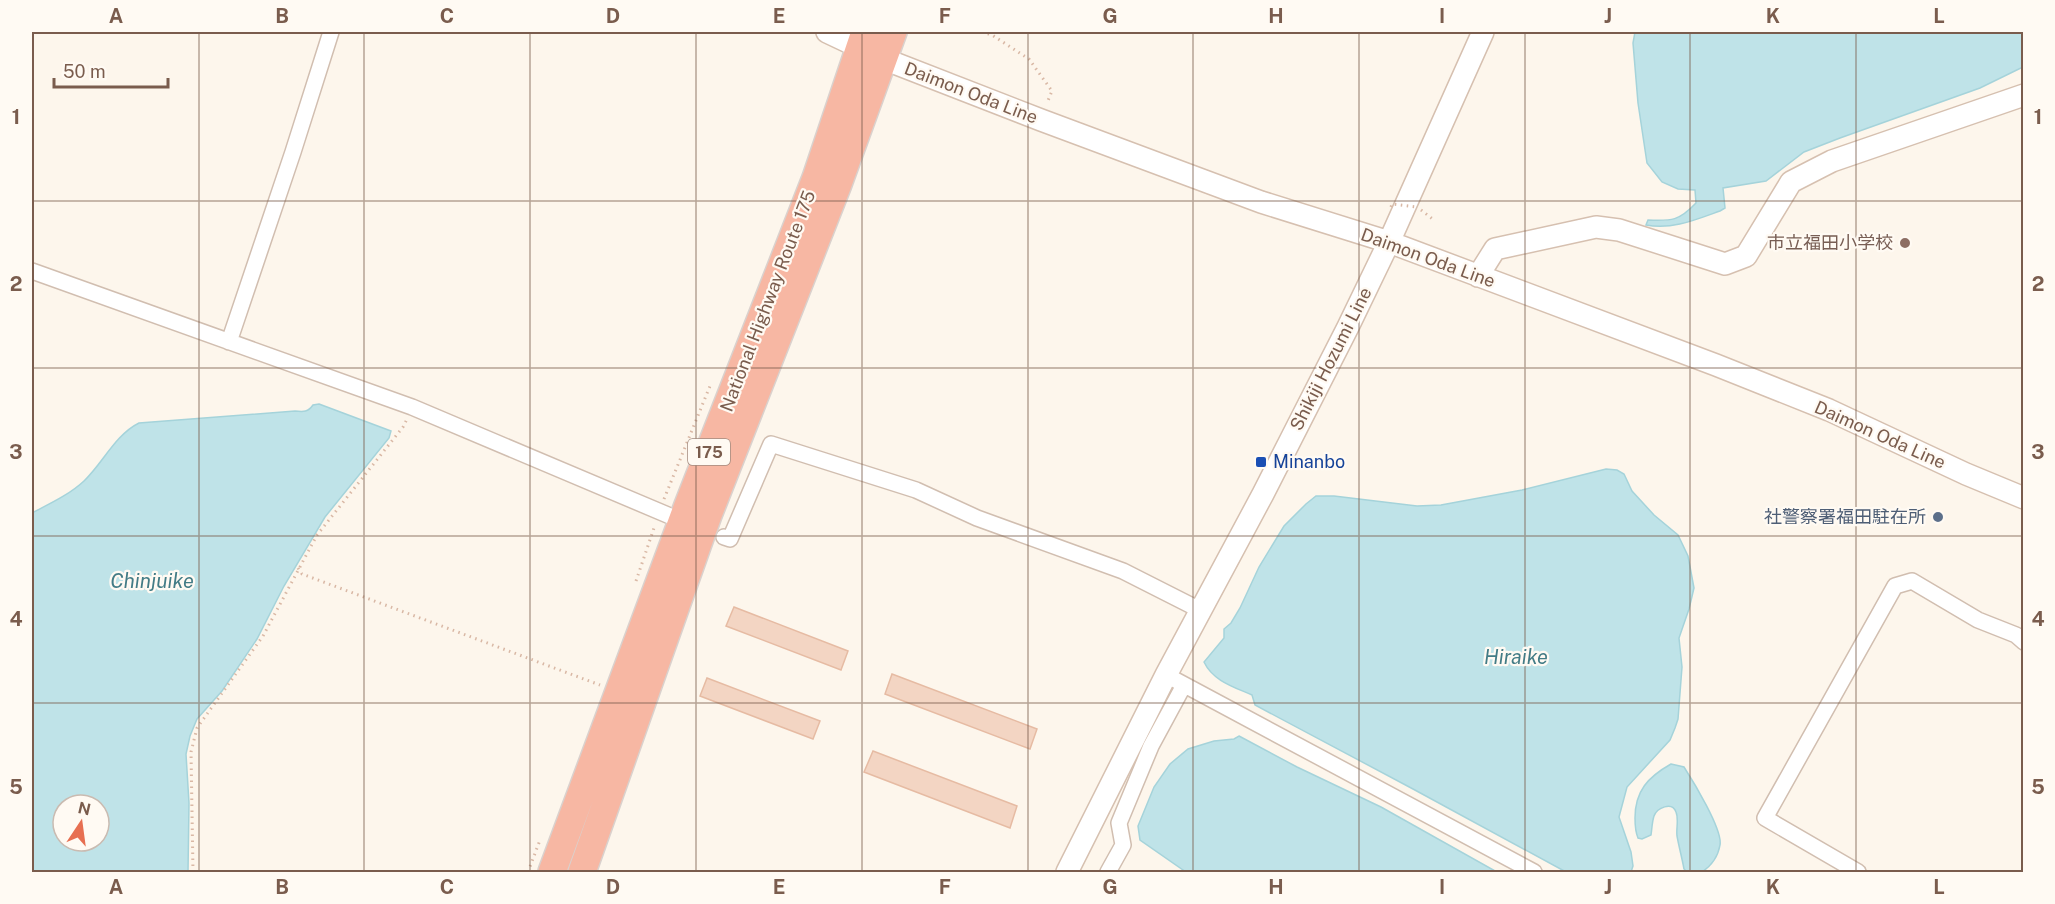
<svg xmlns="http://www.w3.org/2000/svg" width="2055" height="904" viewBox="0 0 2055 904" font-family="'Public Sans','Noto Sans JP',sans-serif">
<rect width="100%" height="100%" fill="#fdf6ec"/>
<!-- water -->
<path fill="#bfe3e8" stroke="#a5d3da" stroke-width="1.5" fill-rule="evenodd" d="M1635 32H2023V67L1980 88 1840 138 1804 152 1766 181 1723 188 1725 208 1720 211C1695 220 1672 230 1646 225L1648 220C1672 221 1679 221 1696 203L1695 190 1678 189 1662 182 1647 163 1638 103 1633 43Z
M319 404 391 431 389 438 325 517 284 586 257 639 222 691 197 719 190 736 186 754 189 803 188 872H142L135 871 134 872H32V513C49 504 69 495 84 481 103 463 115 435 139 423L295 411C304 412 308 412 313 405ZM63 805H99V841H63Z
M1606 469 1617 470 1624 474 1632 491 1654 515 1678 535 1688 556 1694 588 1689 609 1679 638 1682 667 1678 719 1675 728 1670 740 1627 787 1619 817 1631 852 1633 866 1631 872H1566L1413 789 1255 705 1252 695C1234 687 1213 681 1204 662L1224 638V629L1231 623 1240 608 1259 567 1284 526 1306 504 1316 496H1334L1417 506 1441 505 1522 490Z
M1239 736 1297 767 1381 807 1497 872H1186L1140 840 1138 826 1154 787 1170 764 1188 749 1214 741 1234 739Z
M1671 764 1684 767C1693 781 1723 830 1720 845 1718 857 1711 866 1702 872H1687L1684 869C1682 858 1679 847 1677 836 1676 829 1679 819 1676 812 1672 801 1657 808 1654 816 1652 822 1652 829 1651 835L1642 839 1638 838C1635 831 1635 826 1635 818 1635 791 1648 777 1671 764Z"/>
<!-- building -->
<path fill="#f3d5c3" stroke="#e6bba3" stroke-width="1.5" d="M734 607 848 651 841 670 726 626Z
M892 674 1037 729 1030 749 885 694Z
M707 678 820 721 813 739 700 696Z
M873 751 1017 806 1010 828 864 772Z"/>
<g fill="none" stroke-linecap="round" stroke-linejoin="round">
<defs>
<path id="street" d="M32 271 412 407 670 516
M229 342 293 152 331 32
M724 537 730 539 771 444 916 490 977 518 1123 571 1200 610
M1166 675 1534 872
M1108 872 1123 845 1119 823 1151 746 1184 685
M1858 872 1765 818 1895 586 1912 581 1978 620 2016 635 2024 642"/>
<path id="secondary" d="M827 32 884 59 1041 120 1261 202 1389 242 1716 365 1829 410 1966 474 2024 498
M1478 276 1495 249 1596 227 1619 230 1725 264 1746 256 1791 182 1832 161 2024 95
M1067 872 1166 675 1263 494 1348 327 1389 242 1483 32"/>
<path id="highway" d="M552 872 687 508 816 178 865 32
M582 872 708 515 838 184 893 32"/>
</defs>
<!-- street casing -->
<use href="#street" stroke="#d1beb0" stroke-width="18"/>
<!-- secondary casing -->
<use href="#secondary" stroke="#d6c0b0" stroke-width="24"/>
<!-- highway casing -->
<use href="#highway" stroke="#dad1cd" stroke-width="30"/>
<!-- path -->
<path stroke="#d9b8a5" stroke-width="3" stroke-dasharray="1.5 4.5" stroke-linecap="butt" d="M982 32 992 35 1029 59 1052 91 1047 103
M1421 210 1434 220
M664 499 710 386
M298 568 302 574 600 685
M636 581 655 525
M193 872 191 752 197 728 263 636 317 535 403 427 407 419
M528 872 540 840"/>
<!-- street -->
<use href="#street" stroke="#fff" stroke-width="15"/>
<!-- secondary -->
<use href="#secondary" stroke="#fff" stroke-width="21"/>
<!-- highway -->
<use href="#highway" stroke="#f7b7a3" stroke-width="27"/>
<!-- path-bridge -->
<path stroke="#d9b8a5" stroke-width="3" stroke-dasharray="1.5 4.5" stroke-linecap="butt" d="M1391 207 1392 204 1416 207"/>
</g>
<!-- grid -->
<path fill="none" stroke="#7a5c4d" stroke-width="1.5" stroke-opacity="0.55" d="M199 32V872M364 32V872M530 32V872M696 32V872M862 32V872M1028 32V872M1193 32V872M1359 32V872M1525 32V872M1690 32V872M1856 32V872M32 201H2024M32 368H2024M32 536H2024M32 703H2024"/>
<!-- markers -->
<circle fill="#8d6e63" stroke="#fffaf3" stroke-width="2" cx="1905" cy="243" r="6"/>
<rect fill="#1a4fb4" stroke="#fffaf3" stroke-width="2" x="1255" y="456" width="12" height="12" rx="3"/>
<circle fill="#5c6f8a" stroke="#fffaf3" stroke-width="2" cx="1938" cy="517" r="6"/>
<g text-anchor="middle" stroke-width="4.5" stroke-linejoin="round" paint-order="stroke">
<!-- shield labels -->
<rect fill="#fffaf3" stroke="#a28b7f" stroke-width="1.5" x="688" y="439" width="42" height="26" rx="4.5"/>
<g font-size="16" font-weight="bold" fill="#7a5c4d">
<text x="709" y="458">175</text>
</g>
<!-- street labels -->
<g font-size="18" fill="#7a5c4d" stroke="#fffaf3">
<text transform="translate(971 93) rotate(21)" y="6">Daimon Oda Line</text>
<text transform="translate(1428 258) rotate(20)" y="6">Daimon Oda Line</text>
<text transform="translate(768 301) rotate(-69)" y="6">National Highway Route 175</text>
<text transform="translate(1331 359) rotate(-63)" y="6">Shikiji Hozumi Line</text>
<text transform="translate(1880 435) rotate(24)" y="6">Daimon Oda Line</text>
</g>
<!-- education labels -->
<g font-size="18" fill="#785e54" stroke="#fffaf3" text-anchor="end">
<text x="1893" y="249">市立福田小学校</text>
</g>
<!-- transit labels -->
<g font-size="18" fill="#164399" stroke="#fffaf3" text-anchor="start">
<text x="1273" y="468">Minanbo</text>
</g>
<!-- service labels -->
<g font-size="18" fill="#4e5e75" stroke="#fffaf3" text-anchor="end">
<text x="1926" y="523">社警察署福田駐在所</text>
</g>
<!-- water labels -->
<g font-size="20" font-style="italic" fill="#437c86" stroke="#fffaf3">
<text x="152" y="588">Chinjuike</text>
<text x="1516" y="664">Hiraike</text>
</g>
</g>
<!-- border -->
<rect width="2055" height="904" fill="none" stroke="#fffaf3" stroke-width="66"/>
<!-- north arrow -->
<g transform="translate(81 823) rotate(13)"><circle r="28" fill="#fffaf3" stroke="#cabbb1" stroke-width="1.5"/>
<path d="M0-4.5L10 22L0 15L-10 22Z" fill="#e76f51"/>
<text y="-9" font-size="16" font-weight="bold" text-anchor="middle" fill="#7a5c4d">N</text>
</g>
<!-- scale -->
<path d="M54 78v9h114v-9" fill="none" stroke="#7a5c4d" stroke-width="3"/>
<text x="63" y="78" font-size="18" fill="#7a5c4d" stroke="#fffaf3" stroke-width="4.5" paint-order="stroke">50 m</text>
<rect x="33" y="33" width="1989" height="838" fill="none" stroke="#7a5c4d" stroke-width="2"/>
<g font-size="20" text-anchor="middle" font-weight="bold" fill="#7a5c4d">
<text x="116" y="23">A</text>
<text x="282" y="23">B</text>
<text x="447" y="23">C</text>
<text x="613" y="23">D</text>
<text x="779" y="23">E</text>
<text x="945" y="23">F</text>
<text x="1110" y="23">G</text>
<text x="1276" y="23">H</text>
<text x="1442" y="23">I</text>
<text x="1608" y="23">J</text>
<text x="1773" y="23">K</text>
<text x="1939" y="23">L</text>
<text x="16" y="124">1</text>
<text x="2038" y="124">1</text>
<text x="16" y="291">2</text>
<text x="2038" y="291">2</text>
<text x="16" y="459">3</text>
<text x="2038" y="459">3</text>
<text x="16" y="626">4</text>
<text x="2038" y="626">4</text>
<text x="16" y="794">5</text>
<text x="2038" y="794">5</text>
<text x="116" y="894">A</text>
<text x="282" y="894">B</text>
<text x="447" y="894">C</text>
<text x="613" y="894">D</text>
<text x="779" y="894">E</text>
<text x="945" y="894">F</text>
<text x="1110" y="894">G</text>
<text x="1276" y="894">H</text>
<text x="1442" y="894">I</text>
<text x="1608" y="894">J</text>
<text x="1773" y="894">K</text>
<text x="1939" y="894">L</text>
</g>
</svg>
